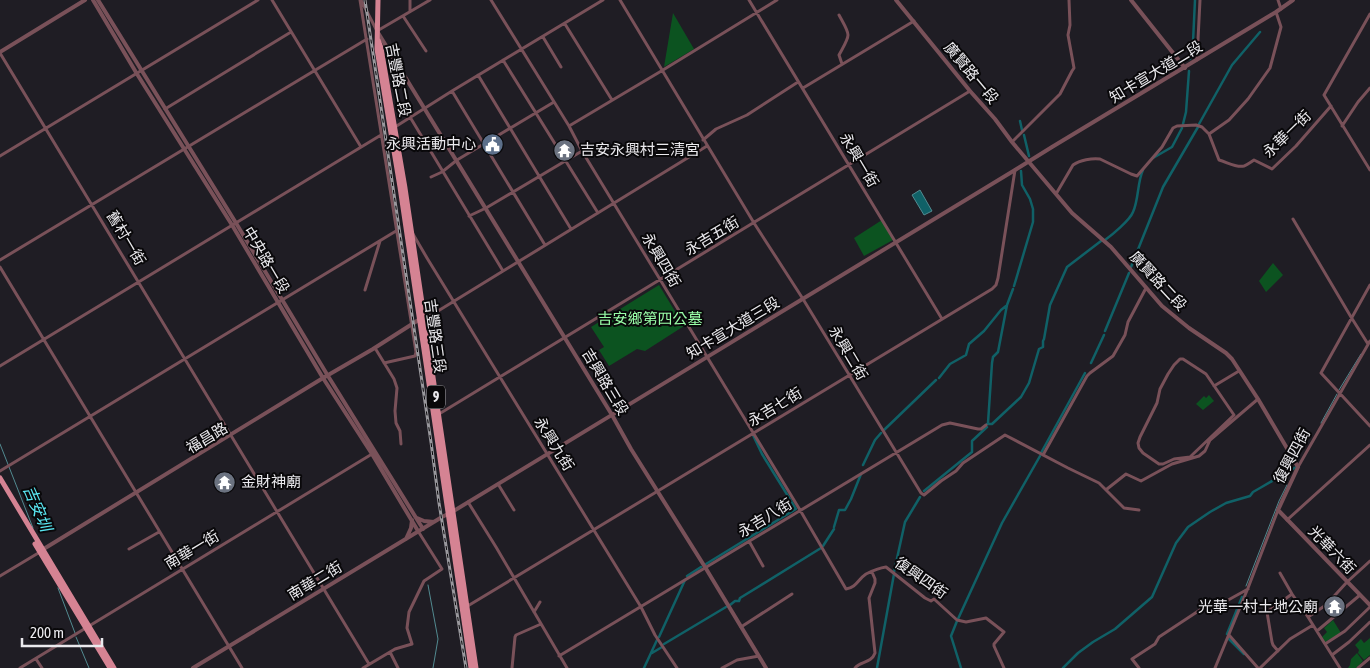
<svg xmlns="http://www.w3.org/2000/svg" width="1370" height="668" viewBox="0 0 1370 668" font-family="'Asap Condensed','Noto Sans TC',sans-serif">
<rect width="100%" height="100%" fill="#1f1d24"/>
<!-- green -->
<path fill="#0c5320" d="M673 13 694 49 664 67Z
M882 220 893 240 864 256 854 238Z
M1273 263 1283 275 1266 292 1259 281Z
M659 285 684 326 645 351 637 349 609 366 599 350 604 347 591 327Z
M1209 395 1214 401 1203 410 1196 404 1204 396 1206 398Z
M1333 620 1341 633 1325 642 1322 637 1327 632 1324 628Z
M1370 638V655L1364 660 1358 653 1359 650 1355 645 1361 639 1364 643Z
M1357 653 1363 661 1356 668H1348L1350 665 1351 659Z"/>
<!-- water -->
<path fill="#106167" stroke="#528a90" d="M920 190 932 211 924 215 912 195Z"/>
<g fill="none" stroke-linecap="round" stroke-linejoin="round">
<!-- stream -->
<path stroke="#528a90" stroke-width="1" d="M1339 390 1361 354
M1321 423 1337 394
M0 444 33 528
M428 585 438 639 433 668
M1246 586 1279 501 1287 485
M58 588 75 633
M76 637 89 668"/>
<!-- canal -->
<path stroke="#106167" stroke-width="2.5" d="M1190 59 1193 42 1195 0
M1020 121 1022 130
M1183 124 1186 112 1189 71
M1199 124 1232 65 1260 32
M1024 135 1029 156
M1153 158 1172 147 1182 128
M1105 240C1112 235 1130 220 1133 212 1139 199 1137 183 1143 170
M1131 267 1163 187 1198 127
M1014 286 1033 222V209L1030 199 1022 185 1021 171
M1105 331 1129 273
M1091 363 1104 335
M939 378 950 364 966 355 969 344 984 331 1001 310 1006 306
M988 423 992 363 993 357 998 352 1007 305 1013 289
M987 424H992L1021 397 1029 383 1039 349 1043 347V341L1044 339 1050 305 1067 267 1101 241
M884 430 936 380
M1041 453 1085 373
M863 465 875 440 881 433
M924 491 972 452V441L987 427
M834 527 839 510H845L851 499 861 474
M823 546 834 529
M706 564 796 509 762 454 753 435
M894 572 905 522 920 497
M687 576 701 567
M730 605 735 601H739L740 598 821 548
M958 619 1002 523 1040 456
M957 621 951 636 961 668
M1227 634 1242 597
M659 637 685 580
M1228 638 1244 654
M664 644 726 607
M652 653 662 647
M644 668 657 640
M877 668 894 574
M1063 668 1078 653 1093 642 1115 629 1152 597 1176 543 1188 527 1210 512 1226 503 1250 496 1253 492 1260 488 1298 466"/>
<!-- minor -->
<path stroke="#795159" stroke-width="3" d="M272 0 361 147
M360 0 416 352 415 356 384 363
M361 0 377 31 430 0
M491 0 569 126 582 151 800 510 846 589C857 587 857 580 866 574 872 571 879 568 886 567L925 598 931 601 934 599 957 620 966 622 986 618 1004 632 994 644V646L1004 668
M620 0 754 223 803 299 921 493 924 495 941 481 956 471 963 463 1005 435 1068 468 1099 483 1124 508 1139 510
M749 0 942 319
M1278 0 1281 9
M410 11V0
M1370 14 1324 95 1370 170
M839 15C851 37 851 33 839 55L842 64
M403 16 426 51
M565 24 612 100
M543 37 561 67
M0 53 369 664
M503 60 598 213
M1197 60 1200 0
M478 75 571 229
M803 88 914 21
M452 91 545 245
M165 109 291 32
M410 117 503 271
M569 126 663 70 777 0
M1342 126 1358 102 1370 88
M395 127 452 91 603 0
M1209 134 1229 120 1248 99 1270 68 1281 27 1276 12
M703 140 716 129 747 115 798 82
M1012 142 1060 94 1072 71 1074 68 1068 35 1070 25 1069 0
M0 156 258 0
M431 177 442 172 457 160 554 102
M1056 194 1073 165C1080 160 1092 158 1100 159L1131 174 1137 176 1162 147 1173 128 1177 126 1196 125 1202 127 1209 134 1219 160C1227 162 1236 168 1244 166 1247 165 1251 162 1254 160L1272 169 1296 146 1331 106
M469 216 486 208 582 151
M1293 219 1351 317 1368 344
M413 234 427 258 641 607 655 635 677 668
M0 260 367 39
M0 267 242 668
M1370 285 1321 373 1370 426
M365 290 380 241
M425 319 707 146
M375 348 394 379 397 388 395 411 396 423 400 431 401 444
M1180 359H1183L1206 374 1234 415 1190 457 1174 459 1163 464H1159L1143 453 1139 448 1138 443 1140 437 1157 403 1160 389 1168 374 1174 365Z
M0 366 381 135
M1214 386 1239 371
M439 414 970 91
M1043 455 1087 376 1090 373 1113 356 1125 335 1128 322 1146 288
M1298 467 1370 341
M0 471 396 231
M498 484 514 510
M1107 489 1126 474 1141 481 1172 464 1199 456 1205 451 1210 440 1258 399
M468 502 496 547 567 668
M1287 520 1370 445
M749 541 763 566
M129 549 159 532
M0 576 40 552
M1292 594 1308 617 1340 668
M466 607 992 289 996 285 998 278 1015 170
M534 612 540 602
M1308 617 1326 605 1347 582 1370 561
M741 627 792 594
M1317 631 1360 595
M1229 635 1258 668
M1325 644 1345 631 1370 607
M1278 651 1273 645 1272 642 1267 612 1292 594 1280 573
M390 652 398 668
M1332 655 1349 642 1370 622
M559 656 942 425 950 423 978 429H981L986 425
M36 659 42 668
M20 668 372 454
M363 668 395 649 412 644 407 628 409 612 424 581 442 569 418 531
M512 668 515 637 516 635 541 624
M722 668 737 660 759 656
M855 668C860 661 871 664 875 653L869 598 875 583V579L872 572
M1139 668 1132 659 1155 644 1159 637 1212 602 1221 604 1248 589
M1215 668 1248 588 1278 510
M1260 668 1290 639 1313 625
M1358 668 1370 658"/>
<!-- tertiary -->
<path stroke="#795159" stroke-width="4" d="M93 0 137 74 232 225 323 378 372 454 418 531
M98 0 236 223 328 376 423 529
M896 0 970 91 995 119 1012 142 1072 213 1111 247 1162 306 1189 328 1226 353 1232 359 1258 399 1298 467 1278 510 1370 605
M1131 0 1185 68
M377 31 612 415 631 449 705 567 766 668
M0 52 85 0
M417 518 424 521 434 522
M406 539 411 528 412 520
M42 550 323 378 373 349 420 319
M193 668 442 517 452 512 1015 170 1052 147 1276 12 1293 0"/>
<!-- primary -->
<path stroke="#d58393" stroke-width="5" d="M378 0 377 49 400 187 471 668
M378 40 381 48 405 188 476 668
M0 478 114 668
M35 544 110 668"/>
<defs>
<path id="rail" d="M365 0 431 442 439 503 466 668"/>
</defs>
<!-- rail casing -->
<use href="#rail" stroke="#99989d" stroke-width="3"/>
<!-- rail -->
<use href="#rail" stroke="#09080a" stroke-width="1" stroke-dasharray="4" stroke-linecap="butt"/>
</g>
<!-- icons -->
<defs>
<symbol id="civic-disc" viewBox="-11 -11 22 22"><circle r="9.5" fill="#5c6f8a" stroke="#09080a"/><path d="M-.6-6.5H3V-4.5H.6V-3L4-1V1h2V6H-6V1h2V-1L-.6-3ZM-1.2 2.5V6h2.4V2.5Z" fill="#fff"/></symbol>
<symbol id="temple-disc" viewBox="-11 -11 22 22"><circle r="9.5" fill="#6b7280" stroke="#09080a"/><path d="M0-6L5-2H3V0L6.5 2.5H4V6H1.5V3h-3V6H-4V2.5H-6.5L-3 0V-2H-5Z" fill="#fff"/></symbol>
</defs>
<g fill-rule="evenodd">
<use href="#civic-disc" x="480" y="132" width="25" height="25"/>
<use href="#temple-disc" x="552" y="138" width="25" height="25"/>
<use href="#temple-disc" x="212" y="470" width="25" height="25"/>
<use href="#temple-disc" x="1322" y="594" width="25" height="25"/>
</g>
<g text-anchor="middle" stroke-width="4" stroke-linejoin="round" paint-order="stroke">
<!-- shield labels -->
<rect fill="#09080a" stroke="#a7a6aa" stroke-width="1" x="427" y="385.5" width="18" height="23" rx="4"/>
<g font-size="14" font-weight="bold" fill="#ebeaee">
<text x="436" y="402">9</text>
</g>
<!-- street labels -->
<g font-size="15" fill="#ebeaee" stroke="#09080a">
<text transform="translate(1156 72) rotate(-31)" y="5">知卡宣大道二段</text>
<text transform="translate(971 73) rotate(50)" y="5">廣賢路一段</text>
<text transform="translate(398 80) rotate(79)" y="5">吉豐路二段</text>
<text transform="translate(1287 134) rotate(-44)" y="5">永華一街</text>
<text transform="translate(859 160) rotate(59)" y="5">永興一街</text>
<text transform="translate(712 236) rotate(-31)" y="5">永吉五街</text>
<text transform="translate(126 238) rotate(59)" y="5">舊村一街</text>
<text transform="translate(266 260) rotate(59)" y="5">中央路一段</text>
<text transform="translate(661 260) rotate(59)" y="5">永興四街</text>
<text transform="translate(1158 281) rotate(47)" y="5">廣賢路二段</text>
<text transform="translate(733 328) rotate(-31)" y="5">知卡宣大道三段</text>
<text transform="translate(435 336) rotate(82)" y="5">吉豐路三段</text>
<text transform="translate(848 353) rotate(59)" y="5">永興二街</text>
<text transform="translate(605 382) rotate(59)" y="5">吉興路三段</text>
<text transform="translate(775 407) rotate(-31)" y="5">永吉七街</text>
<text transform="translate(207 438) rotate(-31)" y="5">福昌路</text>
<text transform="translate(554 444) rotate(58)" y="5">永興九街</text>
<text transform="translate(1292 456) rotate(-62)" y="5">復興四街</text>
<text transform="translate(765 518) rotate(-31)" y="5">永吉八街</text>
<text transform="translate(192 550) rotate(-31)" y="5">南華一街</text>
<text transform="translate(1332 550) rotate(46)" y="5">光華六街</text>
<text transform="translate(921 578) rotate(35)" y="5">復興四街</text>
<text transform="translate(315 581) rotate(-31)" y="5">南華二街</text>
</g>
<!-- poi labels -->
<g font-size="15" fill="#ebeaee" stroke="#09080a" text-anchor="end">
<text x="476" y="149">永興活動中心</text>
<text x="580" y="155" text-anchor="start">吉安永興村三清宮</text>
<text x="241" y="487" text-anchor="start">金財神廟</text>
<text x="1318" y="612">光華一村土地公廟</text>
</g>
<!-- park labels -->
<g font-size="15" fill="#99fda7" stroke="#09080a">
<text x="650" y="324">吉安鄉第四公墓</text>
</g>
<!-- water labels -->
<g font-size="16" font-style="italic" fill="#59e5f0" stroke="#09080a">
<text transform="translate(38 508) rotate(67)" y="6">吉安圳</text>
</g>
</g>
<!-- scale -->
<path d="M22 638v8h80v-8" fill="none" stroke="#ebeaee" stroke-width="2.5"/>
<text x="30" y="638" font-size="15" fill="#ebeaee" stroke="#09080a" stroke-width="4" paint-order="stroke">200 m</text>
</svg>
